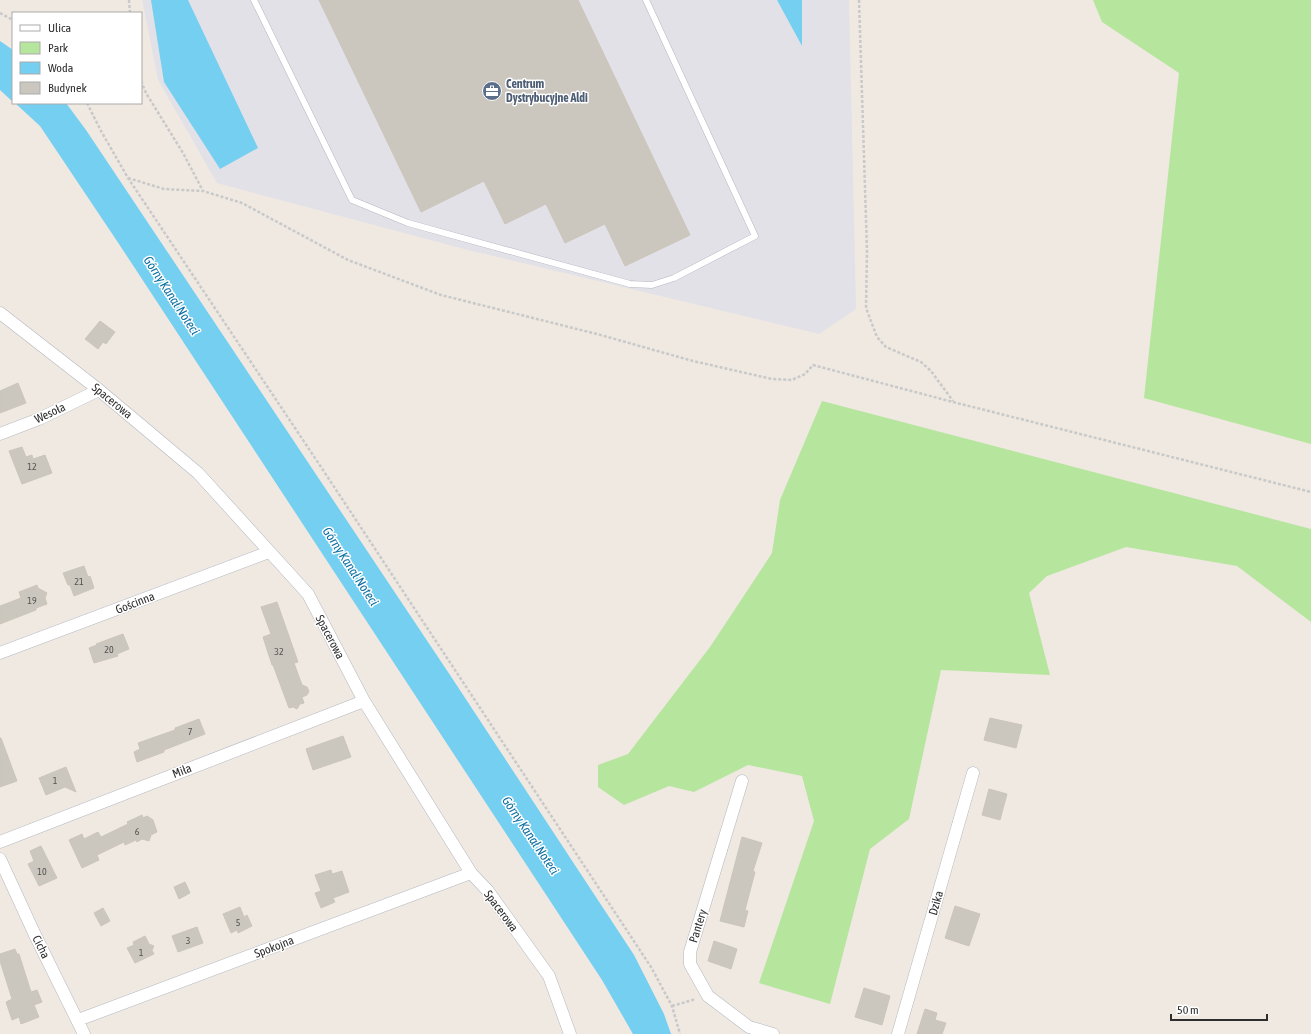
<svg xmlns="http://www.w3.org/2000/svg" width="1311" height="1034" viewBox="0 0 1311 1034" font-family="'Asap Condensed',sans-serif">
<rect width="100%" height="100%" fill="#efe9e1"/>
<!-- industrial -->
<path fill="#e3e1e8" d="M142 0H849L856 309 819 334 468 250 217 183 158 80Z"/>
<!-- green -->
<path fill="#b6e59e" d="M1093 0H1311V444L1144 398 1179 73 1102 22Z
M822 401 1311 529V622L1237 566 1126 547 1047 576 1029 593 1050 675 941 670 909 819 870 849 830 1004 759 983 814 821 802 776 748 765 694 792 669 786 624 805 598 787V765L628 754 710 647 772 553 780 500Z"/>
<!-- water -->
<path fill="#75cff0" d="M151 0H188L258 148 220 169 164 82Z
M777 0H802V46Z
M0 41 13 50V102L0 90Z
M15 103H66L86 130 450 675 634 955 664 1014 671 1034H633L602 980 119 244 40 126Z"/>
<!-- building -->
<path fill="#cbc7bf" stroke="#cbc5ba" d="M319 0H578L690 235 625 266 605 224 565 243 546 204 505 224 484 181 421 212Z
M100 321 115 332 106 344 103 342 98 349 85 339Z
M18 383 26 403 0 413V391Z
M22 447 26 457 32 455 33 459 45 455 52 473 22 484 9 451Z
M84 566 88 577 90 576 94 588 74 596 70 585H68L63 573Z
M37 585 38 588 47 593 45 598 47 604 36 608V610L0 624V606L21 598 19 592Z
M277 602 298 662 294 663 302 685 307 687 309 691 307 695 302 697 304 703 300 704 297 709 293 707 289 708 273 665H272L263 637 271 634 261 607Z
M123 634 129 649 117 654 118 656 94 663 89 648 97 645 96 644Z
M990 718 1022 725 1016 748 984 740Z
M199 719 205 734 164 750V752L137 762 134 752 140 749 138 743 175 730V728Z
M343 736 351 757 313 770 306 749Z
M0 738H1L17 781 0 787Z
M66 767 76 792 65 787 46 795 39 778Z
M989 789 1007 794 1000 820 982 815Z
M142 815 143 818 147 816 153 820 157 832 151 835 149 841 142 839 137 842 136 840 125 845 124 842 97 855 99 860 82 868 69 840 82 834 84 839 98 832 101 837 128 824 127 822Z
M742 837 762 843 753 871 755 872 745 910 748 911 744 927 720 921Z
M41 846 57 878 39 886 28 864 34 861 30 851Z
M331 870 332 874 342 871 349 892 333 898 335 902 321 908 315 893 321 891 315 875Z
M185 882 190 893 179 899 174 887Z
M955 906 980 914 969 946 945 938Z
M240 907 244 917 247 915 252 926 238 933 237 930 231 933 223 914Z
M103 908 110 921 101 926 94 913Z
M197 927 203 943 178 952 172 936Z
M145 936 149 944 154 946 152 950 154 954 135 963 127 948 134 945 133 942Z
M714 941 737 949 731 969 708 961Z
M15 949 17 954H19L31 992 37 990 42 1002 34 1005 39 1017 21 1024 19 1017 12 1020 6 1002 12 999 0 961V954Z
M864 988 890 996 882 1025 855 1017Z
M925 1009 937 1013 935 1020 946 1023 942 1034H917Z"/>
<g fill="none" stroke-linecap="round" stroke-linejoin="round">
<defs>
<path id="service" d="M254 0 352 200 408 223 630 284 652 285 674 278 755 236 646 0"/>
<path id="minor" d="M0 313 99 390 198 473 308 594 364 701 471 873 488 891 549 976 570 1034
M0 434 39 419 99 390
M0 653 269 552
M742 781 690 952V964L708 996 749 1027 773 1034
M0 842 364 701
M0 859 35 935 84 1034
M78 1020 471 873
M898 1034 973 773"/>
</defs>
<!-- service casing -->
<use href="#service" stroke="#b4b7c1" stroke-width="7"/>
<!-- minor casing -->
<use href="#minor" stroke="#b4b7c1" stroke-width="13"/>
<!-- path -->
<path stroke="#c9c9c9" stroke-width="2.5" stroke-dasharray="3 2" stroke-linecap="butt" d="M129 0 130 13
M859 0 867 250 866 308 877 337 886 347 921 362 931 371 953 401
M0 13 13 20
M141 81 146 93 183 153 203 191
M87 103 101 131 128 178 321 467 651 967 672 1006 680 1034
M128 178 164 189 203 191 242 203 348 260 441 295 597 334 693 361 772 379 792 380 805 374 813 365 953 402 1311 492
M672 1006 696 999"/>
<!-- service -->
<use href="#service" stroke="#fff" stroke-width="6"/>
<!-- minor -->
<use href="#minor" stroke="#fff" stroke-width="12"/>
</g>
<!-- icons -->
<defs>
<symbol id="office-disc" viewBox="-11 -11 22 22"><circle r="9.5" fill="#5c6f8a" stroke="#fff"/><path d="M-6-3h4V-5.5h4V-3h4V5H-6ZM-1-4.5V-3h2v-1.5ZM-6 0V1H6V0Z" fill="#fff"/></symbol>
</defs>
<g fill-rule="evenodd">
<use href="#office-disc" x="481" y="80" width="22" height="22"/>
</g>
<g text-anchor="middle" stroke-width="3" stroke-linejoin="round" paint-order="stroke">
<!-- number labels -->
<g font-size="10" fill="#555452">
<text x="32" y="470">12</text>
<text x="79" y="585">21</text>
<text x="32" y="604">19</text>
<text x="109" y="653">20</text>
<text x="279" y="655">32</text>
<text x="190" y="735">7</text>
<text x="55" y="784">1</text>
<text x="137" y="835">6</text>
<text x="42" y="875">10</text>
<text x="238" y="926">5</text>
<text x="188" y="944">3</text>
<text x="141" y="956">1</text>
</g>
<!-- service labels -->
<g font-size="12" font-weight="bold" fill="#4e5e75" stroke="#fff" text-anchor="start">
<text x="506" y="88">Centrum<tspan x="506" dy="14">Dystrybucyjne Aldi</tspan></text>
</g>
<!-- street labels -->
<g font-size="12" fill="#2e2e2e" stroke="#fff">
<text transform="translate(112 401) rotate(39)" y="4">Spacerowa</text>
<text transform="translate(50 413) rotate(-25)" y="4">Wesoła</text>
<text transform="translate(135 603) rotate(-21)" y="4">Gościnna</text>
<text transform="translate(330 637) rotate(62)" y="4">Spacerowa</text>
<text transform="translate(182 771) rotate(-21)" y="4">Miła</text>
<text transform="translate(936 903) rotate(-74)" y="4">Dzika</text>
<text transform="translate(501 911) rotate(53)" y="4">Spacerowa</text>
<text transform="translate(698 926) rotate(-73)" y="4">Pantery</text>
<text transform="translate(41 947) rotate(63)" y="4">Cicha</text>
<text transform="translate(274 947) rotate(-21)" y="4">Spokojna</text>
</g>
<!-- water labels -->
<g font-size="13" font-style="italic" fill="#0d6fa3" stroke="#fff">
<text transform="translate(172 295) rotate(57)" y="5">Górny Kanał Noteci</text>
<text transform="translate(351 566) rotate(57)" y="5">Górny Kanał Noteci</text>
<text transform="translate(531 835) rotate(56)" y="5">Górny Kanał Noteci</text>
</g>
</g>
<!-- legend -->
<rect x="12" y="12" width="130" height="92" fill="#ffffff" stroke="#ababab"/>
<rect x="20" y="25" width="20" height="6" fill="#ffffff" stroke="#ababab"/>
<text x="48" y="32" font-size="12" fill="#2e2e2e">Ulica</text>
<rect x="20" y="42" width="20" height="12" fill="#b6e59e" stroke="#ababab"/>
<text x="48" y="52" font-size="12" fill="#2e2e2e">Park</text>
<rect x="20" y="62" width="20" height="12" fill="#75cff0" stroke="#ababab"/>
<text x="48" y="72" font-size="12" fill="#2e2e2e">Woda</text>
<rect x="20" y="82" width="20" height="12" fill="#cbc7bf" stroke="#ababab"/>
<text x="48" y="92" font-size="12" fill="#2e2e2e">Budynek</text>
<!-- scale -->
<path d="M1171 1014v6h96v-6" fill="none" stroke="#2e2e2e" stroke-width="2"/>
<text x="1177" y="1014" font-size="12" fill="#2e2e2e" stroke="#ffffff" stroke-width="3" paint-order="stroke">50 m</text>
</svg>
